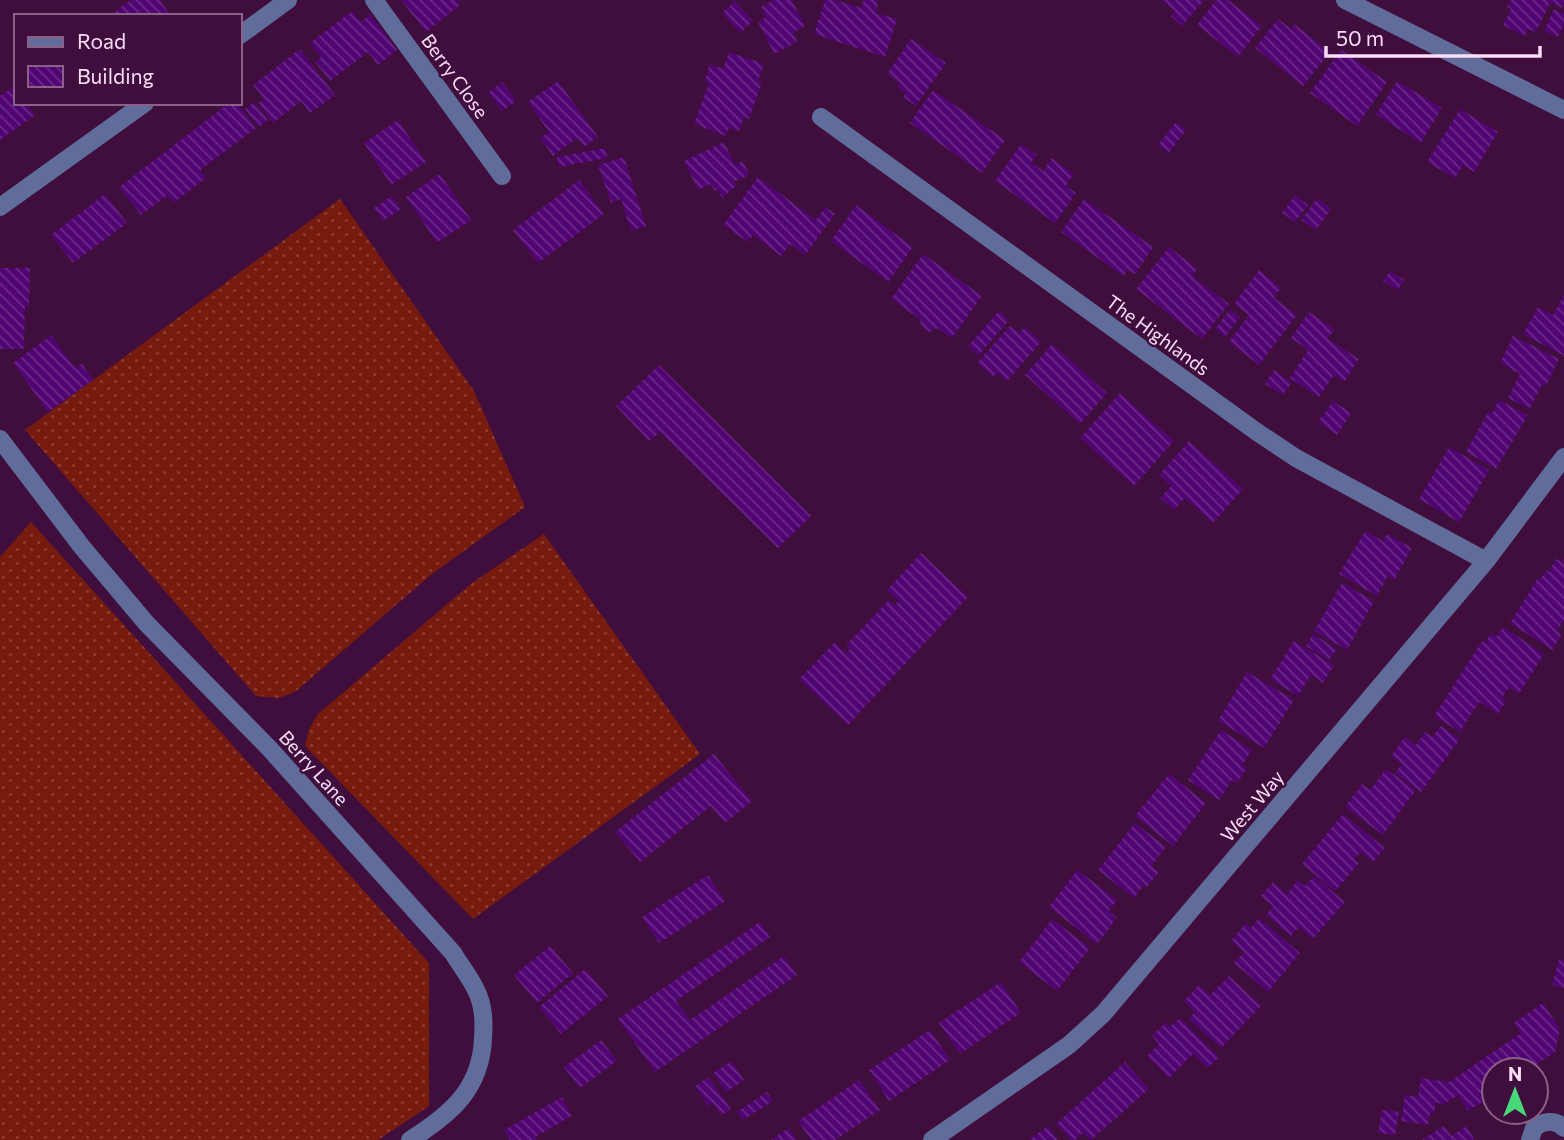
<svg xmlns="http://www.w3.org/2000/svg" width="1564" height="1140" viewBox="0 0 1564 1140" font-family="Commissioner,sans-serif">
<defs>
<pattern id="grass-dots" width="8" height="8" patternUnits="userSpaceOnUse" patternTransform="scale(1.75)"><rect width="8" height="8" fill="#771b0f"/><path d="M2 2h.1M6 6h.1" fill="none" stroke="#8b3c33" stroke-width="1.8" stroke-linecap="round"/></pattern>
<pattern id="building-back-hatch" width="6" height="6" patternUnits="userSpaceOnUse" patternTransform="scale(1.75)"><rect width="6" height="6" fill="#510572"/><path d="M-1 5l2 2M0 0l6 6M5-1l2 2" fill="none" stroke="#6b2987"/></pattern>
</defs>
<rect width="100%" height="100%" fill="#3f0e3c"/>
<!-- grass -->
<path fill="url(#grass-dots)" d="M340 199 474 391 525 507 432 574 295 692 279 698 256 696 25 430Z
M31 522 429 963V1106L378 1140H0V557Z
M544 534 700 754 473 919 305 746 309 729 318 714 472 583Z"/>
<!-- building -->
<path fill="url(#building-back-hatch)" d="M131 0H160L171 16H109Z
M401 0H456L460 5 426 32Z
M774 0H792L805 26 793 33 797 42 774 54 758 22 766 17 761 7Z
M825 0H835L861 8 864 0H877L878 4 876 13 897 19 885 57 814 34Z
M1161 0H1204L1182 26 1171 16 1175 11Z
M1216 0H1228L1262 26 1238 57 1197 25Z
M1511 0H1564V3L1562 8 1550 3 1536 32 1528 29 1525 36 1503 25 1511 9 1507 7Z
M735 1 753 21 740 33 722 13Z
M1554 9 1564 14V23L1558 37 1544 31Z
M352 11 361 22 370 14 397 50 378 65 368 52 330 81 315 62 321 57 310 43Z
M1278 19 1291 29 1294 24 1330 52 1303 86 1255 48Z
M911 39 946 63 916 106 903 97 906 93 897 87 900 83 887 74Z
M300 49 335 95 310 113 301 101 273 123 258 103 264 99 253 85Z
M1341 50 1387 82 1357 126 1310 93Z
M729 52 764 64 758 81 762 82 749 119 744 117 739 131 729 128 726 136 694 124 709 83 705 81 710 64 723 69Z
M558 81 598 137 584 147 577 138 553 156 540 138 549 132 528 102Z
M1397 81 1442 108 1421 143 1376 115Z
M502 82 516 101 502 111 488 93Z
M14 86 16 89V103H26L35 115 0 140V96Z
M933 90 1005 140 982 173 910 123Z
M254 102 268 120 259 127 245 109Z
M229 103H237L256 128 200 170 206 178 173 203 168 195 141 215 119 187Z
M1460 109 1498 132 1474 172 1463 165 1455 178 1427 162Z
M398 120 426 162 391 185 364 143Z
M1176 122 1186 130 1169 153 1158 145Z
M724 142 735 165 743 161 749 175 734 182 736 186 722 198 718 190 715 191 711 184 698 190 684 161Z
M1021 144 1037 155 1031 162 1043 171 1052 158 1074 174 1066 186 1076 193 1055 223 995 181Z
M606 148 607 158 559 167 557 157Z
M624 157 646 226 631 231 621 199 611 203 598 165Z
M440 174 471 220 437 243 406 197Z
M758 177 816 220 825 207 835 214 805 255 790 244 781 256 753 235 748 242 723 225Z
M579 180 604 214 538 263 513 230Z
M105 194 127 223 73 263 51 235Z
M1295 195 1308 205 1295 222 1282 213Z
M392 196 401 209 383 221 374 208Z
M1317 198 1331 209 1316 230 1301 220Z
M1084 199 1153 247 1135 274 1128 270 1124 276 1061 232Z
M856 205 913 247 888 282 831 241Z
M1169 247 1197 269 1192 276 1229 304 1202 339 1136 289Z
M923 254 982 296 952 338 937 328 929 332 921 326 920 319 891 299Z
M0 268H30L29 307H25L24 349H0Z
M1259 270 1281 288 1274 298 1297 315 1259 365 1229 342 1249 315 1234 304Z
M1390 271 1404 280 1398 290 1383 281Z
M1564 295V356L1523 334 1538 307 1553 315Z
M1230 309 1240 317 1225 337 1215 329Z
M999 311 1009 320 978 356 968 346Z
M1309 312 1334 329 1328 339 1359 359 1344 382 1334 375 1319 397 1290 378 1308 350 1291 338Z
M1010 326 1019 333 1025 327 1041 342 1007 381 997 373 993 377 977 363Z
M51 335 75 368 82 364 93 380 48 412 13 363Z
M1513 336 1559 359 1546 386 1542 384 1530 409 1508 398 1520 374 1500 363Z
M1052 344 1107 393 1080 424 1025 375Z
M659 365 811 516 778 548 660 432 649 441 616 406Z
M1274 370 1292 382 1283 395 1265 384Z
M1120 393 1174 441 1134 486 1080 438Z
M1499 400 1528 415 1496 469 1466 452 1489 411 1492 413Z
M1333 401 1351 413 1337 435 1318 422Z
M1189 441 1243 489 1213 523 1185 498 1174 510 1160 498 1171 486 1159 475Z
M1449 447 1489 470 1459 522 1419 499Z
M1365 531 1383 541 1387 534 1412 548 1394 580 1388 576 1377 596 1339 574Z
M921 553 968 597 848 725 799 679 835 642 846 653 850 649 846 645 889 600 894 605 899 601 887 590Z
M1564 557V620L1557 631 1562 634 1552 650 1510 623 1538 578 1540 580 1546 570 1549 572 1556 559 1562 562Z
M1342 583 1374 601 1347 650 1314 631Z
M1503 627 1544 654 1519 694 1509 687 1502 698 1506 701 1498 714 1479 702 1460 732 1434 716 1482 641 1485 643 1491 633 1496 637Z
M1313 634 1337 649 1329 660 1306 646Z
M1294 641 1334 665 1323 683 1311 675 1298 696 1270 679Z
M1247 672 1294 700 1264 748 1218 721Z
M1441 726 1460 739 1421 792 1395 773 1402 764 1391 756 1405 737 1416 745 1425 732 1432 737Z
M1221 730 1252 750 1242 765 1247 768 1237 783 1232 780 1219 800 1188 780Z
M714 754 752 801 725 823 711 806 640 862 615 832Z
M1386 769 1416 790 1383 835 1345 807 1362 784 1370 790Z
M1169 774 1206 803 1173 846 1135 816Z
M1343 814 1385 848 1373 862 1361 852 1354 859 1359 863 1335 891 1302 864Z
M1135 823 1166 847 1151 866 1159 872 1147 887 1144 885 1134 898 1098 870Z
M1077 870 1117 900 1109 911 1117 918 1097 944 1049 907Z
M708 875 725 901 659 943 642 917Z
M1314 876 1345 902 1313 939 1299 927 1291 936 1266 915 1273 906 1261 896 1273 882 1287 894 1298 880 1305 886Z
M1259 918 1300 953 1268 992 1234 963 1244 952 1231 941 1246 923 1251 928Z
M1052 919 1090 948 1057 991 1019 962Z
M760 922 770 937 676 1001 690 1020 784 956 797 975 655 1072 618 1019Z
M550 946 573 973 537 1003 514 975Z
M1559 960 1564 961V988L1552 985Z
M585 969 608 996 561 1034 539 1007Z
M1229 976 1261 1006 1221 1048 1189 1019 1195 1012 1184 1001 1199 985 1210 995Z
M1001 982 1021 1013 960 1054 939 1023Z
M1543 1003 1560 1029 1555 1052 1528 1070 1523 1067 1518 1070H1494V1087L1489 1090 1493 1095 1468 1111 1458 1095 1444 1104 1436 1103 1434 1114 1430 1113 1428 1125 1401 1121 1405 1095 1418 1097 1421 1078 1449 1082 1521 1033 1514 1023Z
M1180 1018 1219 1057 1208 1068 1193 1054 1169 1078 1147 1056 1159 1044 1152 1036 1166 1022 1170 1027Z
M930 1030 950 1060 889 1101 869 1070Z
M601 1040 617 1061 580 1088 564 1067Z
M731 1061 744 1080 726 1092 713 1073Z
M1125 1062 1149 1089 1091 1140 1082 1133 1075 1140H1071L1056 1124Z
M709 1077 731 1109 721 1115 713 1103 708 1106 695 1086Z
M859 1080 880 1110 835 1140H811L798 1121Z
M767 1092 773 1101 743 1120 737 1112Z
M562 1097 572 1116 535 1137 537 1140H510L504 1130Z
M1382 1110 1399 1112 1395 1135 1378 1133Z
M1048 1126 1058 1140H1029Z
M1444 1126 1451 1136 1466 1126 1475 1140H1422Z
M789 1128 797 1140H771Z"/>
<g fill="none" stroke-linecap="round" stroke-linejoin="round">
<!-- minor -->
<path stroke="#606d9b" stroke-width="18" d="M374 0 502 176
M1345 0 1564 110
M240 35 288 0
M821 117 1257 432 1296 458 1486 561
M0 207 145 103
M0 439 82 547 147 624 269 748 453 953C460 965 470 977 476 990 484 1006 484 1022 483 1038 481 1089 451 1114 410 1140
M932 1140 1069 1045 1103 1014 1486 561 1564 457
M1530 1140 1534 1128C1543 1121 1555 1119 1564 1128"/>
</g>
<g text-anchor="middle" stroke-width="5" stroke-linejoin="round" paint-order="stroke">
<!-- street labels -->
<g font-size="19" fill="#fcddf8" stroke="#3f0e3c">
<text transform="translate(455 76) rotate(54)" y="7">Berry Close</text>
<text transform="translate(1158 335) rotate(36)" y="7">The Highlands</text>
<text transform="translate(314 768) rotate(48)" y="7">Berry Lane</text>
<text transform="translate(1252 806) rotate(-50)" y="7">West Way</text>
</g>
</g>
<!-- legend -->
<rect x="14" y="14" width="228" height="91" fill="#3f0e3c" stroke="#8b6187" stroke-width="2"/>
<rect x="28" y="37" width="35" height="10" fill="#606d9b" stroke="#8b6187" stroke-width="2"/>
<text x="77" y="49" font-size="21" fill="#fcddf8">Road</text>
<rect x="28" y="66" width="35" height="21" fill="url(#building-back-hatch)" stroke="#8b6187" stroke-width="2"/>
<text x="77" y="84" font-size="21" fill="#fcddf8">Building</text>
<!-- north arrow -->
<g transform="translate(1515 1091)"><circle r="33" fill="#3f0e3c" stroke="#8b6187" stroke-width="2"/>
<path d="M0-5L12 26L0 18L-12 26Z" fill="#48d779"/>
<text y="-10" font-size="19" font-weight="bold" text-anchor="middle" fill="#fcddf8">N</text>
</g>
<!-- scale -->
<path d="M1326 46v10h214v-10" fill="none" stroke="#fcddf8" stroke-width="3.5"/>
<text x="1336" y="46" font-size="21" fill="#fcddf8" stroke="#3f0e3c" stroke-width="5" paint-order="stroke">50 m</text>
</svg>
